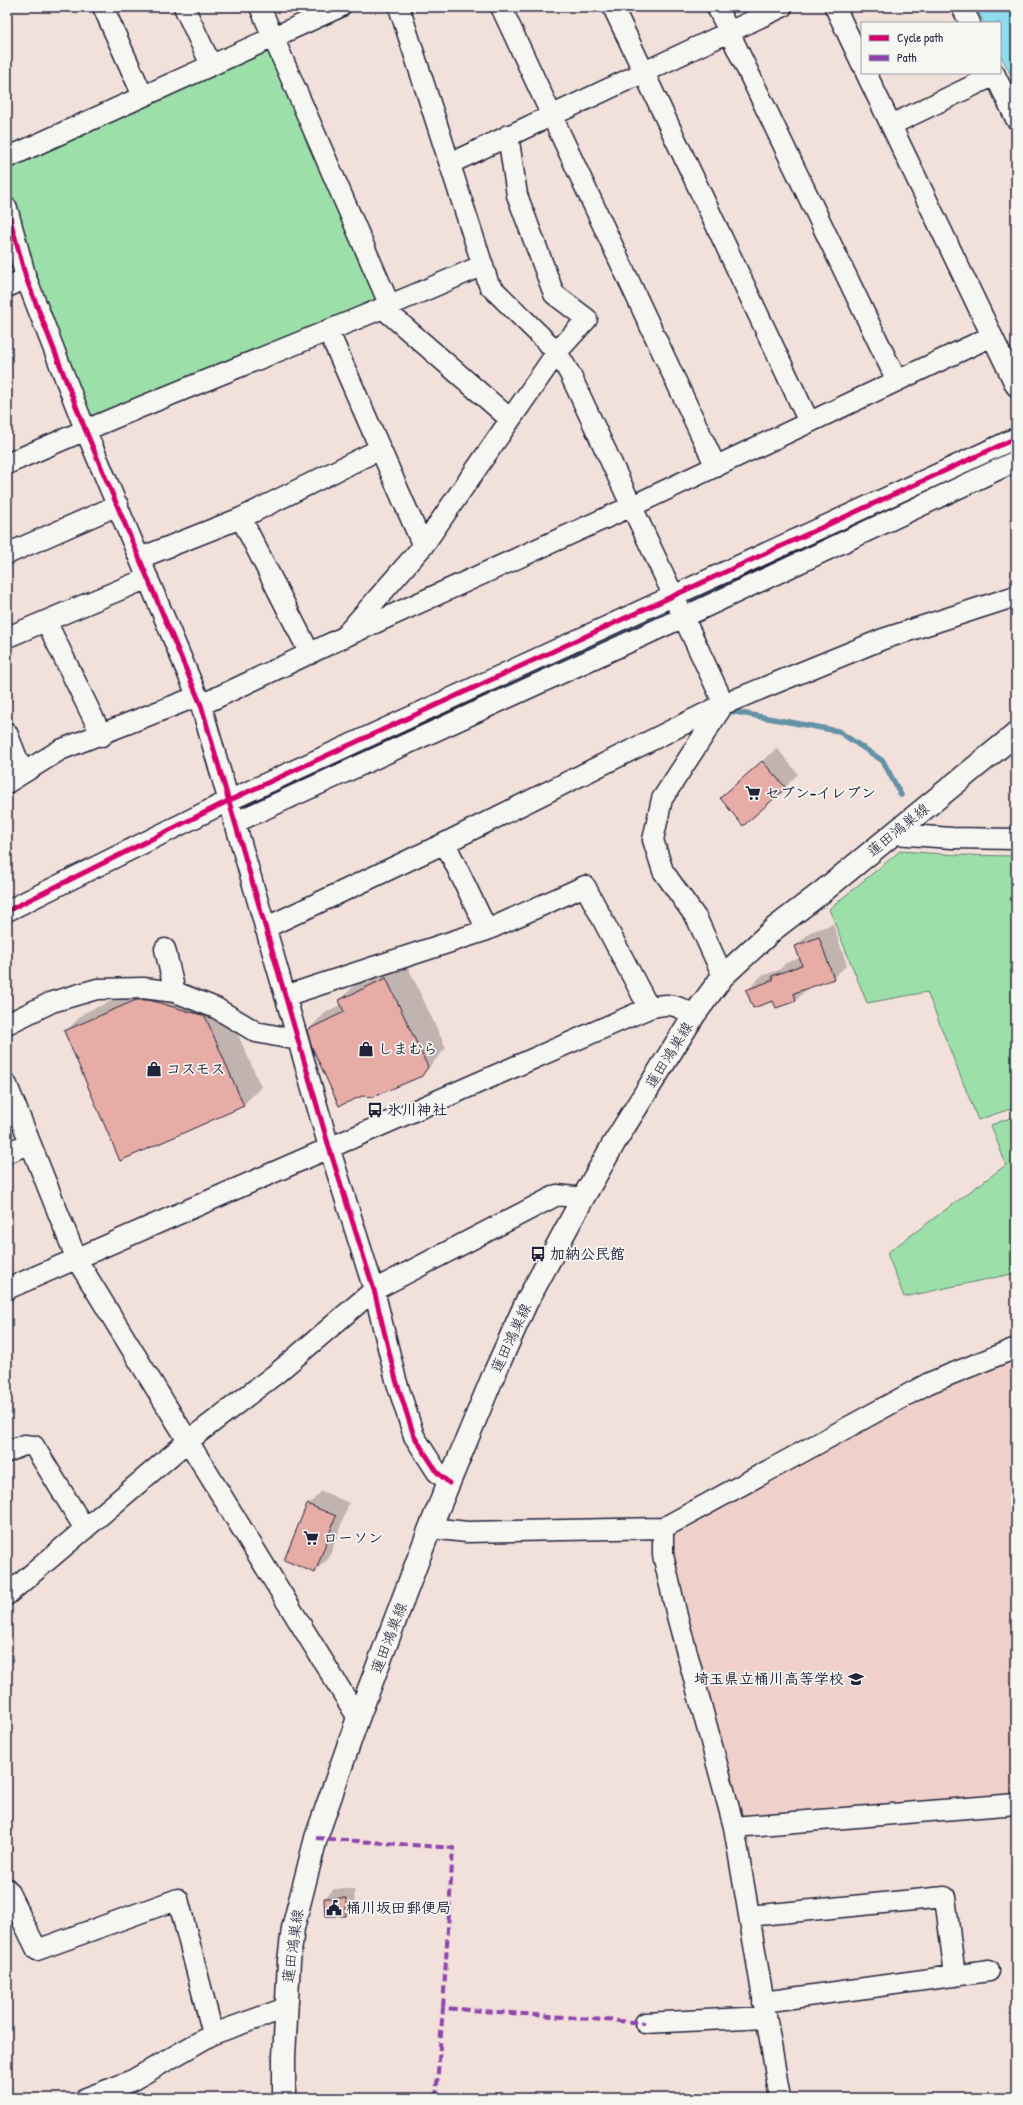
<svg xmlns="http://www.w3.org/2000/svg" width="1023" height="2105" viewBox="0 0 1023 2105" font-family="'Patrick Hand','Klee One',sans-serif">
<rect width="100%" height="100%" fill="#f2e0db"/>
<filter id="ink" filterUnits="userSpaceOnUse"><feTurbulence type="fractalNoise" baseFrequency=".025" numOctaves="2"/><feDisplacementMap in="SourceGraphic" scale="8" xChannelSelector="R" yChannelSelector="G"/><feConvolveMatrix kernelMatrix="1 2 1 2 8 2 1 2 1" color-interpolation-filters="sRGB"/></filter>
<g filter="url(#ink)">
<!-- built -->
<path fill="#efd0cb" d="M1016 1348V1804L734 1827 663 1528Z"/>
<!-- green -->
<path fill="#9ddfa9" stroke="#608072" d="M273 37 390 306 85 429 7 198V158Z
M900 851 958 855 1016 856V1107L978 1120 927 992 867 1003 829 909Z
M1016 1116V1273L904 1297 887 1253 1006 1165 991 1125Z"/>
<!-- water -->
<path fill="#8fdcee" stroke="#6392a6" d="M976 7H1016V85L1000 54V23H984Z"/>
<!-- shadow -->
<path fill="#0003" d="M777 748 798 774 785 787 735 785Z
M833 924 847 965 833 978 809 987 796 1000H774L748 990 761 976 779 970 786 963 800 958 796 946 810 932Z
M405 961 446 1048 422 1075 308 1030 326 1012 342 1004 340 1000 358 982Z
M154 982 167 983 222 998 261 1087 243 1105 66 1031 84 1013Z
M322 1491 349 1503 329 1558 315 1571 308 1505Z
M334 1889H354L355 1906 346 1915 325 1898Z"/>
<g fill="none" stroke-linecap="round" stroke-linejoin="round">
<!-- stream -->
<path stroke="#6392a6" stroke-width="5.5" d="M726 708 730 711 838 731 883 761 901 795
M234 810 906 502"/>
</g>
<!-- building -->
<path fill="#e7aca6" stroke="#22223b" d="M762 761 786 788 743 826 720 798Z
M819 937 834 979 794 993 796 1001 776 1008 773 1001 753 1008 746 990 773 980 772 976 802 965 795 946Z
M386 978 428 1067 422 1076 373 1097 362 1096 339 1106 311 1045 307 1030 344 1012 339 1000Z
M136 1000H149L205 1016 244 1106 120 1161 64 1031Z
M307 1504 336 1516 315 1573 284 1560Z
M324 1898H346V1916H325Z"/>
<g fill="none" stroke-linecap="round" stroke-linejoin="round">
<defs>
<path id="minor" d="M103 7 143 96
M184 7 211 65
M260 7 390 306
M399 7 489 285 557 352 570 374 724 704
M501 7 716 467
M613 7 809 422
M717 7 897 381
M835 7 862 64
M962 7 970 23
M866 73 1016 386
M994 73 1016 119
M891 125 995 75
M7 158 340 7
M451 163 782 7
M7 208 26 278 85 429 201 705 329 1147 374 1290 396 1380 414 1436 437 1472 449 1483
M7 287 26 278
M384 309 510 419
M328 330 423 546
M7 464C164 394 326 335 483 265
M241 518 310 654
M7 554 118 505
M140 558 241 518 380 449
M46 621 102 736
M348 632 423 546 557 352 587 319 554 294 517 195 508 135
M10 636 148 578
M201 705 344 637 632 506 992 336
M7 733 23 773
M7 783 60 750 198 696
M234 823 684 617 1016 461
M894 834 952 838 1016 839
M445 843 487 930
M7 911 228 801 1016 438
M265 928 445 843 724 704 883 639 1016 596
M165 949 175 992
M723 976 697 919 663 871 653 840 662 799 724 704
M285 996 487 930 585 886 649 1008
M7 1024 52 1002 97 989 143 988 175 992 216 1008 256 1032 298 1040
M7 1085 77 1260 358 1718
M7 1153 30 1143
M7 1289 649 1008C669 1002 676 1005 694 1015
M7 1452 24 1445 34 1446 85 1529
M430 1528 467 1532 663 1528 929 1383 1016 1348
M663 1528V1555L677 1616 734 1827 780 2098
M7 1595 188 1441 277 1373 374 1290 557 1195 583 1198
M734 1827 1016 1804
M7 1889 37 1950 178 1899 213 2034
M749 1916 945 1897 955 1976
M763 2002 989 1971
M645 2023 766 2017
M86 2098 131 2081 213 2034 286 2008"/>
<path id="major" d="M284 2098V2057L289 1961 293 1928 316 1838 358 1718 430 1528 494 1374 526 1303 583 1198 614 1143 694 1015 723 976 775 928 822 892 1016 734"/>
</defs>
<!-- minor casing -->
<use href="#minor" stroke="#22223b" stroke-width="23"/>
<!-- major casing -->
<use href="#major" stroke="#22223b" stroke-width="25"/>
<!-- minor -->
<use href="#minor" stroke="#f6f6f2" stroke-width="20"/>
<!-- major -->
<use href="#major" stroke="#f6f6f2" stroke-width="22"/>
<!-- quiet -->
<path stroke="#8e44ad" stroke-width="4" stroke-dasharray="8 4" stroke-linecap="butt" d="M316 1838 453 1848 443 2008
M436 2098 443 2008 645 2023"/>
<defs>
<path id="cycleway" d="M7 208 26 278 85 429 201 705 329 1147 374 1290 396 1380 414 1436 437 1472 449 1483
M7 911 228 801 1016 438"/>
</defs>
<!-- cycleway casing -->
<use href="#cycleway" stroke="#f6f6f2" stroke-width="8"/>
<!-- cycleway -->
<use href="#cycleway" stroke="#d6006c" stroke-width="5"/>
</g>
</g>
<!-- icons -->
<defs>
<symbol id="supermarket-bare" viewBox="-9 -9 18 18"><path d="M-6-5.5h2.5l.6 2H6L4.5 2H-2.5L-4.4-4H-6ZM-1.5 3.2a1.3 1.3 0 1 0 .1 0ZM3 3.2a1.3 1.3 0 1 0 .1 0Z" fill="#22223b" stroke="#f6f6f2" stroke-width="2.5" paint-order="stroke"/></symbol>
<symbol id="shop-bare" viewBox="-9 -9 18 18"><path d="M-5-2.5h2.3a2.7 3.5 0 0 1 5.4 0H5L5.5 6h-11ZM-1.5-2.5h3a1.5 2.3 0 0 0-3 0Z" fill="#22223b" stroke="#f6f6f2" stroke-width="2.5" paint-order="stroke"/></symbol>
<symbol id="bus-bare" viewBox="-9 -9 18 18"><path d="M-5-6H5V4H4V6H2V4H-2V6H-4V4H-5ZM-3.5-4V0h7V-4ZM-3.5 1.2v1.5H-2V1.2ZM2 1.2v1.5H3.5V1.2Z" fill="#22223b" stroke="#f6f6f2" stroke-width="2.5" paint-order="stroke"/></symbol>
<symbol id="school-bare" viewBox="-9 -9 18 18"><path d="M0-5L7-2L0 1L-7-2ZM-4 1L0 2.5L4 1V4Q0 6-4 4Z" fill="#22223b" stroke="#f6f6f2" stroke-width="2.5" paint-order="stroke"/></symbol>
<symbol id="civic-bare" viewBox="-9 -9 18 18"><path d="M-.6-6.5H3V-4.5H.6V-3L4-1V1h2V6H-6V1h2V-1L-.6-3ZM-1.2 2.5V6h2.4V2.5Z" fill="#22223b" stroke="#f6f6f2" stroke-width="2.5" paint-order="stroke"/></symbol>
</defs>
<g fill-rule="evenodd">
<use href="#supermarket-bare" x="742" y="782" width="22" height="22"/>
<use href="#shop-bare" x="355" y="1038" width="22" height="22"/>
<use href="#shop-bare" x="143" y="1058" width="22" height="22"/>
<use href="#bus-bare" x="364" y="1099" width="22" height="22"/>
<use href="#bus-bare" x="527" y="1243" width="22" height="22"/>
<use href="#supermarket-bare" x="300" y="1527" width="22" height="22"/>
<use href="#school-bare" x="845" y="1668" width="22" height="22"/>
<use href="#civic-bare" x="323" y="1897" width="22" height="22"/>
</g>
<g text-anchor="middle" stroke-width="3.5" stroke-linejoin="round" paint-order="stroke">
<!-- poi labels -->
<g font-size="15" font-weight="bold" fill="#22223b" stroke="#f6f6f2" text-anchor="start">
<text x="765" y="798">セブン-イレブン</text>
<text x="378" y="1054">しまむら</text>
<text x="166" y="1074">コスモス</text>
<text x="387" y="1115">氷川神社</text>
<text x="550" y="1259">加納公民館</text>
<text x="323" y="1543">ローソン</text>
<text x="844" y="1684" text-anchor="end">埼玉県立桶川高等学校</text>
<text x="346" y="1913">桶川坂田郵便局</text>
</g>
<!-- street labels -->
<g font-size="15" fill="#22223b" stroke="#f6f6f2">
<text transform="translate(898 830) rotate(-39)" y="5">蓮田鴻巣線</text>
<text transform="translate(669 1055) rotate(-58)" y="5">蓮田鴻巣線</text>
<text transform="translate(511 1338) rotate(-65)" y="5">蓮田鴻巣線</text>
<text transform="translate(389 1638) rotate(-69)" y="5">蓮田鴻巣線</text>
<text transform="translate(293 1946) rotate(-82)" y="5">蓮田鴻巣線</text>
</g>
</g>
<!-- margin -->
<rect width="1023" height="2105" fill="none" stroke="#f6f6f2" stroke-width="24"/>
<rect x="12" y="12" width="999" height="2081" fill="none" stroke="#22223b" stroke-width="1.5" filter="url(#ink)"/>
<!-- legend -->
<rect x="861" y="22" width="140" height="52" fill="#f6f6f2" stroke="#a1a1a9"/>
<rect x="869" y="35" width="20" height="6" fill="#d6006c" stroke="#a1a1a9"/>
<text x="897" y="42" font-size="12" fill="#22223b">Cycle path</text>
<rect x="869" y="55" width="20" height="6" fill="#8e44ad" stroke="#a1a1a9"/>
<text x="897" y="62" font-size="12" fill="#22223b">Path</text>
</svg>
